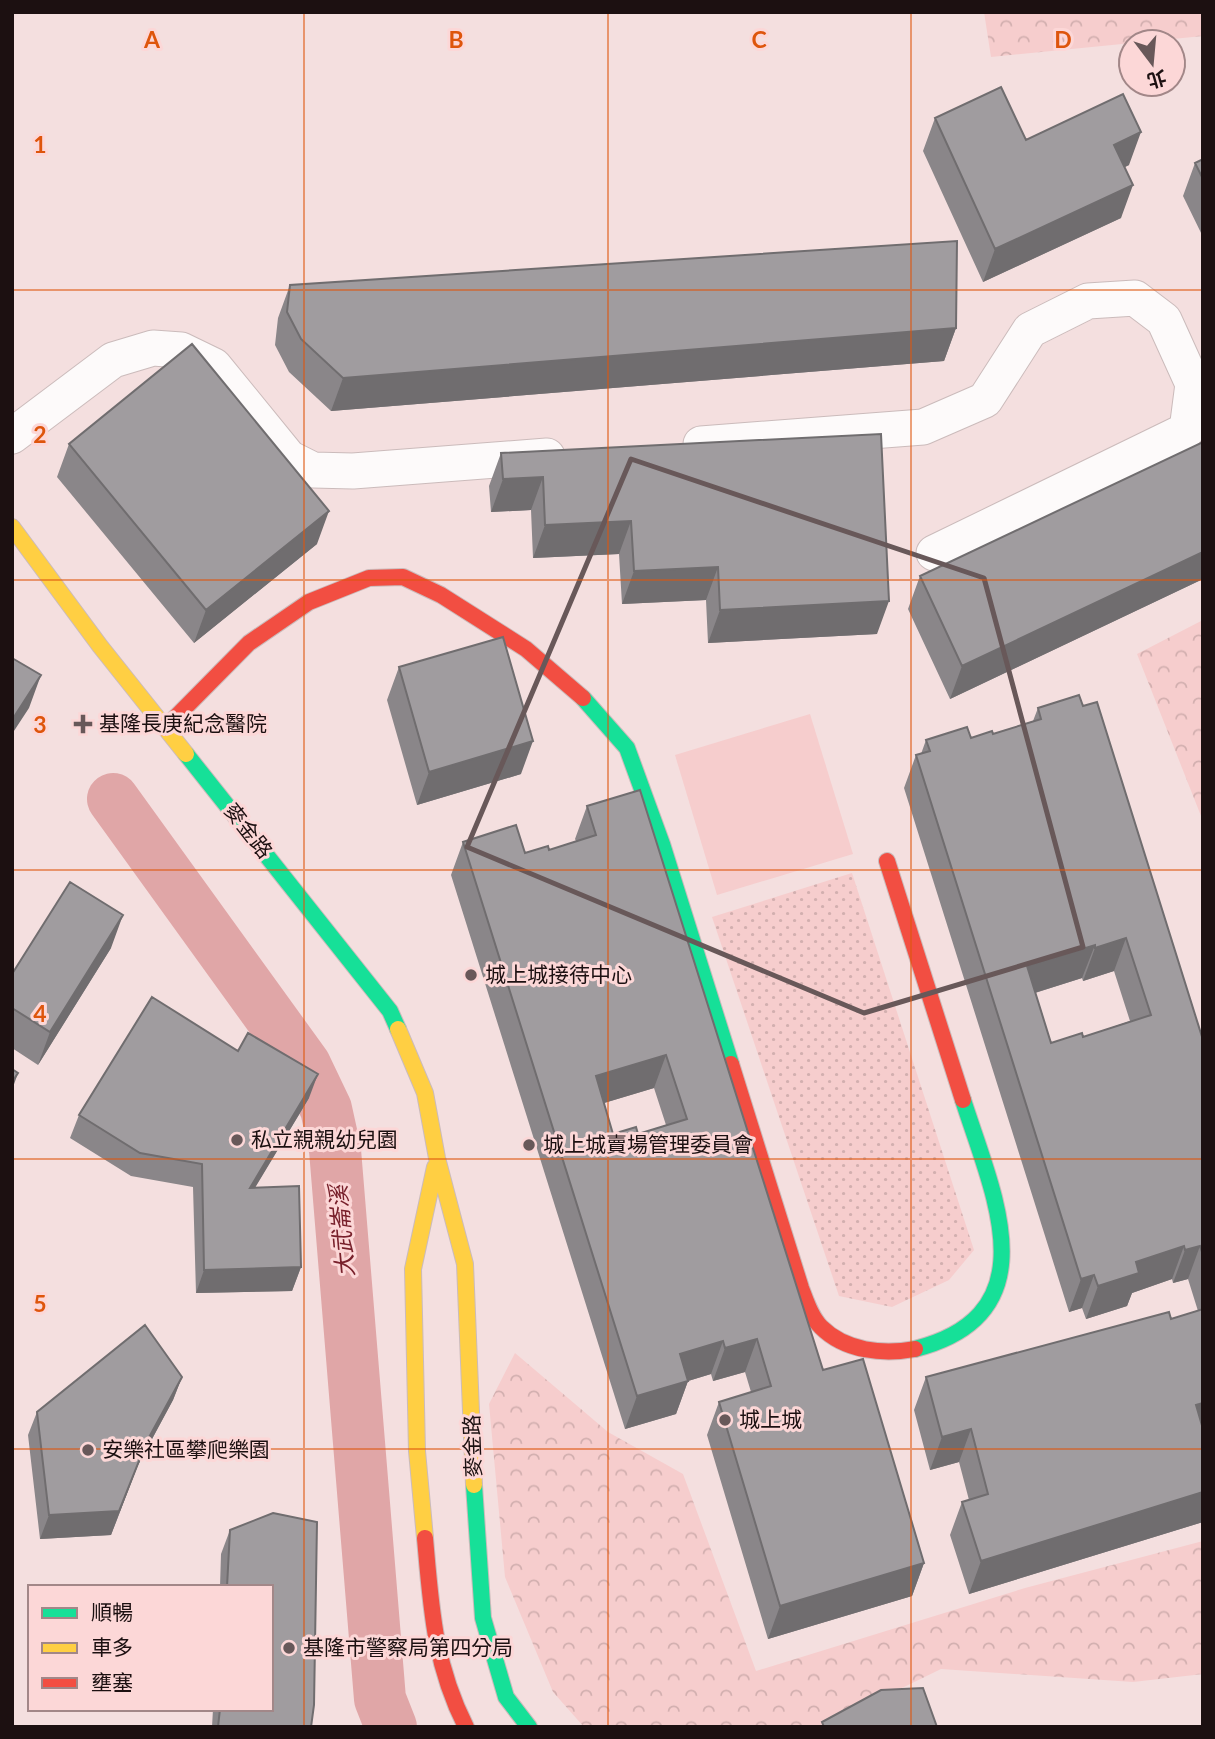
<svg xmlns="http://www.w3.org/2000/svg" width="1215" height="1739" viewBox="0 0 1215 1739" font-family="Lato,'Noto Sans TC',sans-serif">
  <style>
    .grass { fill: url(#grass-dots) }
    .forest { fill: url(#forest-crowns) }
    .pitch { fill: #f6cdcd }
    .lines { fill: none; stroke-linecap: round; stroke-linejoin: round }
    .river { stroke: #e0a6a7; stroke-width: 52 }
    .street-casing { stroke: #cbbbbb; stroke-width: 37 }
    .fast-casing { stroke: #cbbbbb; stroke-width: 18 }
    .slow-casing { stroke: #cbbbbb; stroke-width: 18 }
    .jam-casing { stroke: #cbbbbb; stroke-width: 18 }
    .street { stroke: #fdfafa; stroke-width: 35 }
    .fast { stroke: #16e098; stroke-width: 16 }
    .slow { stroke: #ffcf43; stroke-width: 16 }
    .jam { stroke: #f24e42; stroke-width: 16 }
    .wall { fill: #8a8689; fill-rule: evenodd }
    .shaded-wall { fill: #706d6f }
    .building { fill: #a09c9f; stroke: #706d6f; stroke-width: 2; fill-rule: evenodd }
    .marked { fill: none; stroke: #685859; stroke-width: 5; stroke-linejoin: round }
    .grid { fill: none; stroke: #de550c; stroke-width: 2; stroke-opacity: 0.55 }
    .poi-dot { fill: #685859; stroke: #fcd7d7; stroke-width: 2.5 }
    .labels { text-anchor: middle; stroke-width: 6; stroke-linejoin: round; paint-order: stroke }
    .poi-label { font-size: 21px; fill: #1c1011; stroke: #fcd7d7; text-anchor: start }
    .street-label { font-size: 21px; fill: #1c1011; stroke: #fcd7d7 }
    .water-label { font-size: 23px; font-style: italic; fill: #78202b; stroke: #fcd7d7 }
    .grid-label { font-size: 23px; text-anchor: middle; font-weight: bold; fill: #de550c; stroke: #fcd7d7; stroke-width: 6; stroke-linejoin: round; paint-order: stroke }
  </style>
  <defs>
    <pattern id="grass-dots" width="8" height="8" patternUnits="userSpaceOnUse" patternTransform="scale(1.75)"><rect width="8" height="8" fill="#f6cdcd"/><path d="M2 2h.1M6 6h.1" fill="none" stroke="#d2afaf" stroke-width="1.8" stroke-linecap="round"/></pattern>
    <pattern id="forest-crowns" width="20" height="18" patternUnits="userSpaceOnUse" patternTransform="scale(1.75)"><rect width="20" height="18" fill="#f6cdcd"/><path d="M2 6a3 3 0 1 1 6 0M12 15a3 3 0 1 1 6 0" fill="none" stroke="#d2afaf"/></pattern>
  </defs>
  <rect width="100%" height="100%" fill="#f4dfdf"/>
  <!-- grass -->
  <path class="grass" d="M852 873 974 1250 949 1280 892 1307 839 1296 712 917Z"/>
  <!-- forest -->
  <path class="forest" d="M984 12H1203V36L991 57Z
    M1203 620V821L1137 654Z
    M515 1353 608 1432 683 1474 756 1671 1025 1588 1203 1541V1674L1133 1682 941 1669 822 1727H584L553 1692 505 1577 489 1404Z"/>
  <!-- pitch -->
  <path class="pitch" d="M810 714 853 854 717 895 675 755Z"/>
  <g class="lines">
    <!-- river -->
    <path class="river" d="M113 799 305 1065 326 1109 335 1150 380 1699 391 1727"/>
    <!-- street casing -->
    <g class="street-casing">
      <path id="street" d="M12 436 113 360 153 348 181 350 214 366 289 458 313 470 353 471 547 456
        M701 444 923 427 985 400 1030 330 1088 301 1135 298 1164 320 1193 384 1187 430 934 553"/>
    </g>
    <!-- fast casing -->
    <g class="fast-casing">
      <path id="fast" d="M583 698 627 748 662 844 731 1064
        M186 754 390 1011 398 1029
        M915 1349C1052 1314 993 1194 963 1100
        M474 1485 483 1618 506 1697 529 1727"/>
    </g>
    <!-- slow casing -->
    <g class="slow-casing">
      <path id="slow" d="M12 527 100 646 186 754
        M398 1029 425 1093 437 1158 465 1264 474 1485
        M425 1538 417 1451 413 1269 435 1167"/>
    </g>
    <!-- jam casing -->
    <g class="jam-casing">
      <path id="jam" d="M165 728 249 643 309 602 369 578 403 577 441 595 526 649 583 698
        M887 861 963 1100
        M731 1064 801 1288C806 1301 811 1317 821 1327 845 1351 883 1355 915 1349
        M425 1538C431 1607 434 1664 466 1727"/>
    </g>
    <!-- street -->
    <use href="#street" class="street"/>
    <!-- fast -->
    <use href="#fast" class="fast"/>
    <!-- slow -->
    <use href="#slow" class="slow"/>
    <!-- jam -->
    <use href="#jam" class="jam"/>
  </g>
  <!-- wall -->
  <path class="wall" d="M935 118 1129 165 1125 167 1121 218 983 282 923 151Z
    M1203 159V237L1183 196 1195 163Z
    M290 285 956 328 944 361 331 411 289 372 275 345 278 318Z
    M1203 442V579L950 699 908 609 920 576Z
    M69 444 317 544 194 643 57 477Z
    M501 453 877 634 708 643 706 600 622 604 619 554 533 558 531 510 491 512 489 486Z
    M399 667 521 774 417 805 387 700Z
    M1038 708 1203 1040V1522L969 1594 950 1535 962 1502 969 1500 959 1462 930 1470 914 1410 926 1377 1171 1319 1198 1311 1188 1279 1173 1283 1172 1279 1132 1293 1127 1306 1086 1319 1082 1308 1069 1312 904 788 916 755 921 754 926 740 971 738 993 734 1033 721ZM1114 971 1130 1021 1083 1037 1051 1043 1035 993 1082 978 1083 981Z
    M587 806 823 1370 924 1563 912 1596 768 1639 707 1435 719 1402 751 1392 745 1372 713 1381 711 1374 688 1381 676 1414 625 1429 451 875 463 842 525 853 549 850 576 841 575 839ZM654 1088 666 1125 638 1134H613L604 1103Z
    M111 948 38 1065 12 1048V974Z
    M309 1098 255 1187 301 1267 292 1291 196 1293 193 1187 131 1176 70 1138 79 1115Z
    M182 1377 173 1400 138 1465 111 1535 40 1539 28 1435 37 1412Z
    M273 1513 317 1522 314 1705 311 1727H212L213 1709H271V1587H220L221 1554 230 1530Z"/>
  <!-- shaded-wall -->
  <path class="shaded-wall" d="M1141 132 1129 165 1102 178 1114 145Z
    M1133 185 1121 218 983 282 995 249Z
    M956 328 944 361 331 411 343 378Z
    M543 477 531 510 491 512 503 479Z
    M329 511 317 544 194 643 206 610Z
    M631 521 619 554 533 558 545 525Z
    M1203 552V579L950 699 962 666Z
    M718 567 706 600 622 604 634 571Z
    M889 601 877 634 708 643 720 610Z
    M41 675 29 708 12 734V720Z
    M533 741 521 774 417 805 429 772Z
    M123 915 111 948 38 1065 50 1032Z
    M1126 938 1114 971 1083 981 1095 948Z
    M1095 945 1082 978 1015 999 1027 966Z
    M666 1055 654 1088 584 1109 596 1076Z
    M18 1073 12 1090V1082Z
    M318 1074 309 1098 241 1211 250 1188Z
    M1184 1246 1172 1279 1132 1293 1127 1306 1086 1319 1098 1286 1136 1262Z
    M1200 1246 1188 1279 1173 1283 1185 1250Z
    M301 1267 292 1291 196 1293 204 1270Z
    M1094 1275 1082 1308 1069 1312 1081 1279Z
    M757 1339 745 1372 713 1381 725 1348Z
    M723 1341 711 1374 688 1381 676 1414 625 1429 637 1396 680 1354Z
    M182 1377 173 1400 138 1465 111 1535 40 1539 49 1515 147 1441Z
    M1203 1403V1432L1196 1405Z
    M971 1429 959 1462 930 1470 942 1437Z
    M1203 1492V1522L969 1594 981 1561Z
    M924 1563 912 1596 768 1639 780 1606Z"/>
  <!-- building -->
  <path class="building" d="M1001 87 1026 140 1123 94 1141 132 1114 145 1133 185 995 249 935 118Z
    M1203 159V179L1195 163Z
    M957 241 956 328 343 378 301 339 287 312 290 285Z
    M192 344 329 511 206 610 69 444Z
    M881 434 889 601 720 610 718 567 634 571 631 521 545 525 543 477 503 479 501 453Z
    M1203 442V552L962 666 920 576Z
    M503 637 533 741 429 772 399 667Z
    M12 658 41 675 12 720Z
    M1079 695 1083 706 1097 702 1203 1040V1255L1200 1246 1185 1250 1184 1246 1136 1262 1139 1273 1098 1286 1094 1275 1081 1279 916 755 930 751 926 740 967 727 971 738 992 731 993 734 1041 719 1038 708ZM1126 938 1151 1015 1083 1037 1082 1033 1051 1043 1027 966 1095 945V948Z
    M640 790 823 1370 863 1359 924 1563 780 1606 719 1402 771 1386 757 1339 725 1348 723 1341 680 1354 688 1381 637 1396 463 842 516 825 525 853 548 846 549 850 596 835 587 806ZM666 1055 687 1119 638 1134 636 1127 613 1134 596 1076Z
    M70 882 123 915 50 1032 12 1008V974Z
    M152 997 238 1051 248 1033 318 1074 250 1188 299 1186 301 1267 204 1270 202 1164 140 1153 79 1115Z
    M12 1069 18 1073 12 1082Z
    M1203 1309V1403L1196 1405 1203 1429V1492L981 1561 962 1502 988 1494 971 1429 942 1437 926 1377 1169 1312 1171 1319Z
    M145 1325 182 1377 147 1441 119 1511 49 1515 37 1412Z
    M273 1513 317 1522 314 1705 311 1727H218L220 1709H271V1587H227L230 1530Z
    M923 1688 937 1727H824L822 1722 881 1690Z"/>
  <!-- marked area -->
  <path class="marked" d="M631 459 984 578 1083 947 864 1013 467 847Z"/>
  <!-- grid -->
  <path class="grid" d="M304 12V1727M608 12V1727M911 12V1727M12 290H1203M12 580H1203M12 870H1203M12 1159H1203M12 1449H1203"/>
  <!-- markers -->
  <g class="poi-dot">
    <path d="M79.5 713.5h7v7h7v7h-7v7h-7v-7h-7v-7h7z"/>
    <circle cx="471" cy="975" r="7"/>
    <circle cx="237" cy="1140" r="7"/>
    <circle cx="529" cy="1145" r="7"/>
    <circle cx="725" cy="1420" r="7"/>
    <circle cx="88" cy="1450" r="7"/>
    <circle cx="289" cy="1648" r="7"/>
  </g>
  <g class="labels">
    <!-- poi labels -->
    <g class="poi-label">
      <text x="99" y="731">基隆長庚紀念醫院</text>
      <text x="485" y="982">城上城接待中心</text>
      <text x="251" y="1147">私立親親幼兒園</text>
      <text x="543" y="1152">城上城賣場管理委員會</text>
      <text x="739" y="1427">城上城</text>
      <text x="102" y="1457">安樂社區攀爬樂園</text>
      <text x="303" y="1655">基隆市警察局第四分局</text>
    </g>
    <!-- street labels -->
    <g class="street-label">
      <text transform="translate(248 831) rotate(52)" y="7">麥金路</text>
      <text transform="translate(473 1446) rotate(-92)" y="7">麥金路</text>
    </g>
    <!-- water labels -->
    <g class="water-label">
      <text transform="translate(342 1231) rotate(-95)" y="8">大武崙溪</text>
    </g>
  </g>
  <g class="grid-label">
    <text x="152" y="48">A</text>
    <text x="456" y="48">B</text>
    <text x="759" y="48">C</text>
    <text x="1063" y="48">D</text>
    <text x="40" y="153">1</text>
    <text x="40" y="443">2</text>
    <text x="40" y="733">3</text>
    <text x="40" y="1022">4</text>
    <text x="40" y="1312">5</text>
  </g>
  <!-- border -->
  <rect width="1215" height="1739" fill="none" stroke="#1c1011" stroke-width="28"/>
  <!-- legend -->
  <rect x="28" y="1585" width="245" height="126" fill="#fcd7d7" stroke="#a28788" stroke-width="2"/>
  <rect x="42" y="1608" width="35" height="10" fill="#16e098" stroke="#a28788" stroke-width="2"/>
  <text x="91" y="1620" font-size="21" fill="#1c1011">順暢</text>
  <rect x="42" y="1643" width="35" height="10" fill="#ffcf43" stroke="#a28788" stroke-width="2"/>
  <text x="91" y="1655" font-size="21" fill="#1c1011">車多</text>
  <rect x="42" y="1678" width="35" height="10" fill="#f24e42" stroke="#a28788" stroke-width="2"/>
  <text x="91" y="1690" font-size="21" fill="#1c1011">壅塞</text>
  <!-- north arrow -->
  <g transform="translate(1152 63) rotate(164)"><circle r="33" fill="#fcd7d7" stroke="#a28788" stroke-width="2"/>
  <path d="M0-5L12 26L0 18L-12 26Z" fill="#685859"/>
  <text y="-10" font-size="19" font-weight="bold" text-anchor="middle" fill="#1c1011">北</text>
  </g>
</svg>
